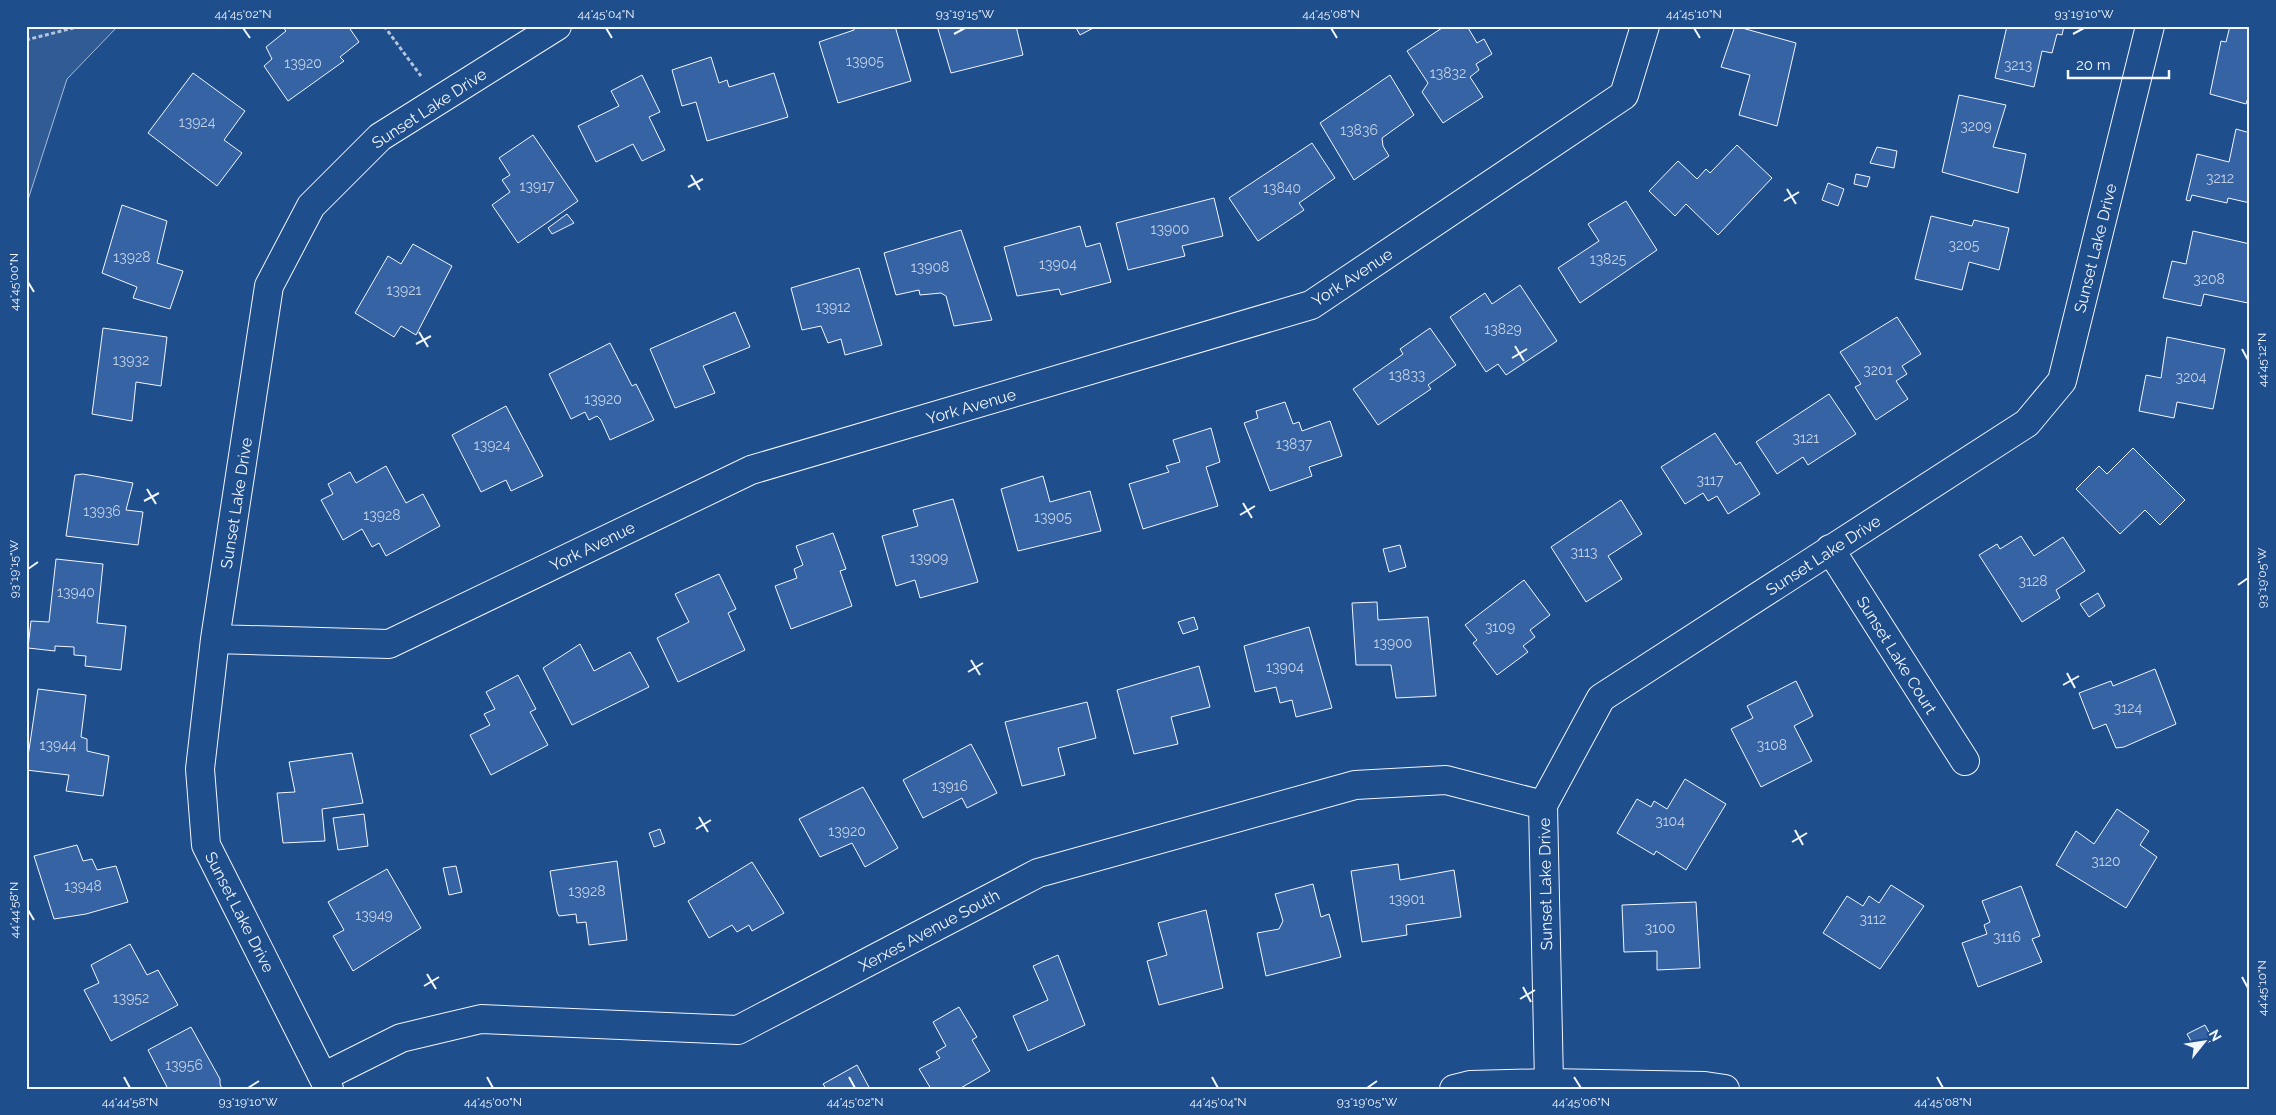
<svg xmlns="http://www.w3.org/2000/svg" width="2276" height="1115" viewBox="0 0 2276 1115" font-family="Raleway,sans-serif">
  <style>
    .built { fill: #305b95; stroke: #a8bbd7 }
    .building { fill: #3563a3; stroke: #f2f6ff }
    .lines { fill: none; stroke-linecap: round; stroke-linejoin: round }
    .minor-casing { stroke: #f2f6ff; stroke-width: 30 }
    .tertiary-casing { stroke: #f2f6ff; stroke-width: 30 }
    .path { stroke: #b3c4dc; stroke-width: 3; stroke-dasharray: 4 2.5; stroke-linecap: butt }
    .minor { stroke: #1f4e8c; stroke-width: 28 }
    .tertiary { stroke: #1f4e8c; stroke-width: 28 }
    .ticks { fill: none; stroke: #f2f6ff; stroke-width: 2 }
    .labels { text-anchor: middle; stroke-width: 4; stroke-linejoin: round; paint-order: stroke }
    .number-label { font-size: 14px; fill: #c3d1e8 }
    .street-label { font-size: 16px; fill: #f2f6ff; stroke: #1f4e8c }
    .neatline { fill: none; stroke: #f2f6ff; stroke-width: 2 }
    .ticks-label { font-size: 12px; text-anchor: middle; fill: #f2f6ff }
  </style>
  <rect width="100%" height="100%" fill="#1f4e8c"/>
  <!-- built -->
  <path class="built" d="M26 26H118L67 79 26 206Z"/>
  <!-- building -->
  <path class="building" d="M282 26H348L359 42 340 57 344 61 288 101 264 66 272 59 266 47 286 31Z
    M854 26H895L911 81 838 103 819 42 854 30Z
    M937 26H1016L1023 55 951 73Z
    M1075 26H1097L1080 35Z
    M1445 26H1467L1477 43 1484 39 1492 54 1476 64 1479 70 1470 77 1483 97 1443 123 1422 92 1428 83 1407 51Z
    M1735 26 1796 43 1777 126 1739 115 1750 75 1721 67Z
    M2007 26H2064L2062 35 2057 34 2052 53 2042 51 2034 87 1995 78Z
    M2230 26H2250V91L2246 104 2210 94 2221 41 2226 42Z
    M711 57 719 83 727 80 729 87 774 73 788 117 707 141 696 102 682 106 672 70Z
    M193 73 245 111 224 140 242 153 217 186 148 133Z
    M642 75 660 112 649 117 665 150 642 161 633 144 596 162 578 126 619 106 611 91Z
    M1390 75 1414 115 1382 138 1383 146 1389 156 1354 180 1320 123Z
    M1959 95 2006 105 1993 147 2026 154 2018 193 1942 172Z
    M2236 129 2250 133V203L2228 198 2227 203 2192 195 2190 201 2186 200 2197 154 2229 162Z
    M533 135 578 201 518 243 492 205 510 192 502 180 510 175 499 158Z
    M1312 143 1335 178 1299 203 1304 210 1258 241 1229 198Z
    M1737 145 1772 178 1718 235 1686 204 1675 216 1649 191 1678 161 1697 179 1706 169 1710 173Z
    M1877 147 1897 151 1894 168 1870 163Z
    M1856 174 1870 177 1867 187 1854 184Z
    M1828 183 1844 189 1838 206 1822 200Z
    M1214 198 1223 236 1182 246 1185 256 1128 270 1116 223Z
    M1626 201 1657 250 1580 303 1558 268 1599 241 1588 224Z
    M122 205 167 221 157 263 183 271 170 309 133 298 137 287 102 273Z
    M567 214 574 223 552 234 548 228Z
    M1931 216 1972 226 1974 220 2009 228 1999 270 1969 262 1962 290 1915 279Z
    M1080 226 1086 247 1100 243 1111 282 1061 295 1059 289 1017 296 1004 247Z
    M961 230 992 320 954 326 946 296 941 293 920 295 919 290 896 295 884 253Z
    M2193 231 2250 244V293L2248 303 2204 294 2201 306 2163 298 2172 261 2186 264Z
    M413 244 452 266 416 335 401 326 394 337 355 313 388 256 401 264Z
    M859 268 882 345 845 355 841 339 828 343 821 326 802 330 791 288Z
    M1520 285 1557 341 1506 375 1498 364 1486 372 1450 317 1485 293 1492 304Z
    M735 312 750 347 703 366 715 393 675 408 650 349Z
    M1897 317 1921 354 1902 366 1907 374 1896 381 1908 399 1876 420 1855 387 1861 384 1840 352Z
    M103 328 167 337 161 386 136 382 132 421 92 414Z
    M1430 328 1456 365 1428 385 1431 389 1378 425 1353 389 1403 354 1400 349Z
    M2167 337 2225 349 2213 409 2177 402 2174 418 2139 411 2146 375 2161 378Z
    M610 343 632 386 636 384 654 420 610 440 601 420 597 416 589 420 585 412 571 419 549 374Z
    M1829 394 1856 434 1808 465 1803 457 1777 474 1756 442Z
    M1285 402 1293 424 1299 422 1302 431 1330 421 1342 456 1309 467 1312 476 1270 491 1244 423 1258 418 1256 411Z
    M506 406 543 476 511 491 506 480 481 492 452 435Z
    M1211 428 1220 462 1206 467 1218 506 1143 529 1129 484 1169 472 1166 466 1180 462 1173 440Z
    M1715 433 1736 465 1740 462 1760 494 1728 514 1717 496 1708 501 1703 493 1685 504 1661 467Z
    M2133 448 2185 500 2160 525 2145 510 2120 534 2076 489 2099 466 2107 474Z
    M386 466 406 503 423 494 440 526 386 556 379 543 372 547 362 529 343 540 321 500 333 494 328 484 350 472 356 483Z
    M83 474 133 483 126 510 143 512 138 545 66 536 75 475Z
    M1043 476 1050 502 1090 491 1101 531 1018 551 1001 489Z
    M953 499 978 582 920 598 915 580 896 586 882 536 918 526 913 510Z
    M1621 500 1642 534 1608 556 1622 579 1586 602 1551 547Z
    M833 533 846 569 840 571 852 606 791 629 775 586 797 578 794 569 803 565 796 546Z
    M2021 536 2034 556 2063 537 2085 571 2056 590 2060 598 2022 622 1979 555 1997 544 2000 549Z
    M1400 545 1406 567 1389 572 1383 549Z
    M56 559 103 564 97 623 126 626 121 670 85 666 86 656 74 655V647L55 646V651L28 648 31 621 49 622Z
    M719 574 736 609 728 613 745 650 678 682 657 638 689 622 675 594Z
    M1524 580 1550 615 1530 630 1535 637 1523 646 1528 652 1497 675 1473 643 1477 640 1465 625Z
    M2098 593 2105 606 2089 617 2080 604Z
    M1377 602 1378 620 1428 617 1436 696 1396 698 1391 665H1356L1352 603Z
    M1194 617 1198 629 1183 634 1178 622Z
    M1309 627 1332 708 1296 717 1292 700 1280 703 1276 687 1255 692 1244 646Z
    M580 644 594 671 630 652 649 687 572 725 543 668Z
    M1199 666 1210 707 1171 717 1178 744 1134 754 1117 690Z
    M2155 669 2176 724 2124 747 2116 748 2106 724 2093 729 2079 693 2111 681 2113 686Z
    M518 675 536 709 530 712 548 745 491 775 470 735 490 725 484 714 495 709 486 692Z
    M1796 681 1813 716 1794 726 1812 761 1761 787 1731 729 1753 718 1747 706Z
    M38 689 86 695 81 737 87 739V751L109 756 103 796 66 791 69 775 26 770Z
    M1087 702 1096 738 1058 748 1065 775 1022 786 1005 722Z
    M971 744 997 793 967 808 962 798 923 818 903 780Z
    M352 753 363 803 322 809 325 841 283 843 277 793 295 792 289 762Z
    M1685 779 1726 804 1686 870 1656 851 1654 855 1617 833 1637 799 1651 807 1654 801 1667 809Z
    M863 787 898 848 865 867 852 843 820 857 799 819Z
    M2117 809 2149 831 2140 845 2157 857 2126 908 2056 865 2076 831 2094 844Z
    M364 814 368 846 338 850 333 818Z
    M660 829 665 843 654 847 649 833Z
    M77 845 83 861 92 859 97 870 116 866 128 902 86 914 54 919 34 856Z
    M617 861 627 940 589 945 586 922 577 923 576 914 559 916 557 912 550 871Z
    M752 862 784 913 752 931 749 925 737 932 732 925 709 938 688 901Z
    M1398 864 1400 880 1454 870 1461 917 1406 925 1407 935 1362 942 1351 871Z
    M456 866 462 892 449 895 443 868Z
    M387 869 421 928 353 971 333 936 344 930 328 902Z
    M1313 884 1321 917 1329 914 1341 957 1266 976 1257 933 1279 929 1283 921 1275 894Z
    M1891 885 1924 906 1880 969 1823 933 1847 896 1863 906 1869 896 1879 903Z
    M2021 886 2040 936 2032 939 2042 962 1978 987 1962 943 1987 934 1984 925 1990 922 1982 901Z
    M1696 902 1700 968 1657 970V951L1624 952 1622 905Z
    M1206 910 1223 988 1159 1005 1147 961 1167 955 1158 923Z
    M130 944 147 975 158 970 178 1005 111 1041 84 990 99 983 91 965Z
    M1058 955 1085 1025 1028 1051 1013 1016 1048 1000 1033 966Z
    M959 1007 977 1037 972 1040 990 1071 959 1089H931L919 1069 940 1058 936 1052 946 1046 933 1022Z
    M2205 1025 2213 1040 2195 1048 2187 1034Z
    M191 1027 220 1079V1084L222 1089H168L148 1050Z
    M857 1065 870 1089H826L823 1084Z"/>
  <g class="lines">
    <!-- minor casing -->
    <g class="minor-casing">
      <path id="minor" d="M1830 549 1965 761
        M215 639 389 644 751 470 1311 305 1624 95 1645 26
        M323 1077 401 1038 481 1019 738 1030 1038 873 1355 785 1446 780 1543 805
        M1549 1083 1543 805 1601 698 2027 423 2062 381 2150 26
        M329 1089 206 845 200 769 215 639 269 286 311 206 380 137 557 26"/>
    </g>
    <!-- tertiary casing -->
    <g class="tertiary-casing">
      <path id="tertiary" d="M1454 1089 1470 1085 1549 1083 1705 1086 1725 1089"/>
    </g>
    <!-- path -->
    <path class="path" d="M384 26 421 76
      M26 40 81 26"/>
    <!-- minor -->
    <use href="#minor" class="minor"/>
    <!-- tertiary -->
    <use href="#tertiary" class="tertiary"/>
  </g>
  <!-- ticks -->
  <path class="ticks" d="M243 28 250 38M606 28 612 38M1331 28 1337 38M1694 28 1700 38M954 34 965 28M2073 34 2084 28M691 175 700 190M688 187 703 179M1787 189 1796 204M1784 201 1799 192M28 282 34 292M419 332 428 347M416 344 431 336M1515 346 1524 361M2242 349 2248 360M1512 358 1527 349M147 489 156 504M144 501 159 493M1243 503 1252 518M1240 515 1255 506M28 569 38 562M2238 585 2248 578M971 660 980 675M968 672 983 663M2067 673 2075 688M2063 685 2079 676M699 817 708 832M696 829 711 820M1795 830 1803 845M1792 842 1807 833M28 910 34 920M427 974 436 989M2242 977 2248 988M424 986 439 977M1523 987 1531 1002M1520 999 1535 990M124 1077 130 1088M487 1077 493 1088M849 1077 855 1088M1212 1077 1218 1088M1574 1077 1581 1088M1937 1077 1943 1088M248 1088 259 1081M1367 1088 1377 1081"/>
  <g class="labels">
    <!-- number labels -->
    <g class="number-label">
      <text x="865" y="66">13905</text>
      <text x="303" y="68">13920</text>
      <text x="2018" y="70">3213</text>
      <text x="1448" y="78">13832</text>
      <text x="197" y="127">13924</text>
      <text x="1976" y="131">3209</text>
      <text x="1359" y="135">13836</text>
      <text x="2220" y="183">3212</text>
      <text x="537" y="191">13917</text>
      <text x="1282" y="193">13840</text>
      <text x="1170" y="234">13900</text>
      <text x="1964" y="250">3205</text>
      <text x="132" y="262">13928</text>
      <text x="1608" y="264">13825</text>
      <text x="1058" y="269">13904</text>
      <text x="930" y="272">13908</text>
      <text x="2209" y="284">3208</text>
      <text x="404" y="295">13921</text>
      <text x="833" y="312">13912</text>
      <text x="1503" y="334">13829</text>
      <text x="131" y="365">13932</text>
      <text x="1878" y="375">3201</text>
      <text x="1407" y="380">13833</text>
      <text x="2191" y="382">3204</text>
      <text x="603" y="404">13920</text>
      <text x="1806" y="443">3121</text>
      <text x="1294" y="449">13837</text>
      <text x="492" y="450">13924</text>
      <text x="1710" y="485">3117</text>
      <text x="102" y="516">13936</text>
      <text x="382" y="520">13928</text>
      <text x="1053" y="522">13905</text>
      <text x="1584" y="557">3113</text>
      <text x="929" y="563">13909</text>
      <text x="2033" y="586">3128</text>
      <text x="76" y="597">13940</text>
      <text x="1500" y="632">3109</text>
      <text x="1393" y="648">13900</text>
      <text x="1285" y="672">13904</text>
      <text x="2128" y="713">3124</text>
      <text x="58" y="750">13944</text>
      <text x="1772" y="750">3108</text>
      <text x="950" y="791">13916</text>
      <text x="1670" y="826">3104</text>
      <text x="847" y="836">13920</text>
      <text x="2106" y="866">3120</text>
      <text x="83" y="891">13948</text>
      <text x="587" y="896">13928</text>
      <text x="1407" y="904">13901</text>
      <text x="374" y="920">13949</text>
      <text x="1873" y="924">3112</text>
      <text x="1660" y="933">3100</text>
      <text x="2007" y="942">3116</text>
      <text x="131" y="1003">13952</text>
      <text x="184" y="1070">13956</text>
    </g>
    <!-- street labels -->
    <g class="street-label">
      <text transform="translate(429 108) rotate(-33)" y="6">Sunset Lake Drive</text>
      <text transform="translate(2095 248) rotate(-76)" y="6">Sunset Lake Drive</text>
      <text transform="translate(1352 277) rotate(-33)" y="6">York Avenue</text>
      <text transform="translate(971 406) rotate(-16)" y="6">York Avenue</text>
      <text transform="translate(236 503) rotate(-81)" y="6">Sunset Lake Drive</text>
      <text transform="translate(592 546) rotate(-26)" y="6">York Avenue</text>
      <text transform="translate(1823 555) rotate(-33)" y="6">Sunset Lake Drive</text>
      <text transform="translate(1897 655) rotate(58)" y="6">Sunset Lake Court</text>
      <text transform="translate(1545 884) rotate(-91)" y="6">Sunset Lake Drive</text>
      <text transform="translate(240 912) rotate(63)" y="6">Sunset Lake Drive</text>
      <text transform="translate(929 930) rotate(-28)" y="6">Xerxes Avenue South</text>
    </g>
  </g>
  <!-- border -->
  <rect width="2276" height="1115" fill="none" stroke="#1f4e8c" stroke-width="55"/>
  <!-- north arrow -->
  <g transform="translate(2204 1042) rotate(60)" stroke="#1f4e8c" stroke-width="4" paint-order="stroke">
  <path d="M0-4L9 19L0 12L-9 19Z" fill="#f2f6ff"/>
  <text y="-8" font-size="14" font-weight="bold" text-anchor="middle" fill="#f2f6ff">N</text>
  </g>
  <!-- scale -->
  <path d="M2068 70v8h101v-8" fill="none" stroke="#f2f6ff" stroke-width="2.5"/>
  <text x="2076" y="70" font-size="15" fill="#f2f6ff" stroke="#1f4e8c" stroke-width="4" paint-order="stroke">20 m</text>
  <rect x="28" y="28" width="2220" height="1060" class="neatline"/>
  <g class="ticks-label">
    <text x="243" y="18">44°45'02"N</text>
    <text x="606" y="18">44°45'04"N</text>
    <text x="965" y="18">93°19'15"W</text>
    <text x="1331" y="18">44°45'08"N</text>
    <text x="1694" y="18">44°45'10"N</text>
    <text x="2084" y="18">93°19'10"W</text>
    <text transform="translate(14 282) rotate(-90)" y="4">44°45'00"N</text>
    <text transform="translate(2262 360) rotate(-90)" y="4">44°45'12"N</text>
    <text transform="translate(14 569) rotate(-90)" y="4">93°19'15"W</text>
    <text transform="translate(2262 578) rotate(-90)" y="4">93°19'05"W</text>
    <text transform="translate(14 910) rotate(-90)" y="4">44°44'58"N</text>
    <text transform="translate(2262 988) rotate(-90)" y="4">44°45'10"N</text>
    <text x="130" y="1106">44°44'58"N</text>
    <text x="248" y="1106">93°19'10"W</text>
    <text x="493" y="1106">44°45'00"N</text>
    <text x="855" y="1106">44°45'02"N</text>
    <text x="1218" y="1106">44°45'04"N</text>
    <text x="1367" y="1106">93°19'05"W</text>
    <text x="1581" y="1106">44°45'06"N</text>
    <text x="1943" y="1106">44°45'08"N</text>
  </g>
</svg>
